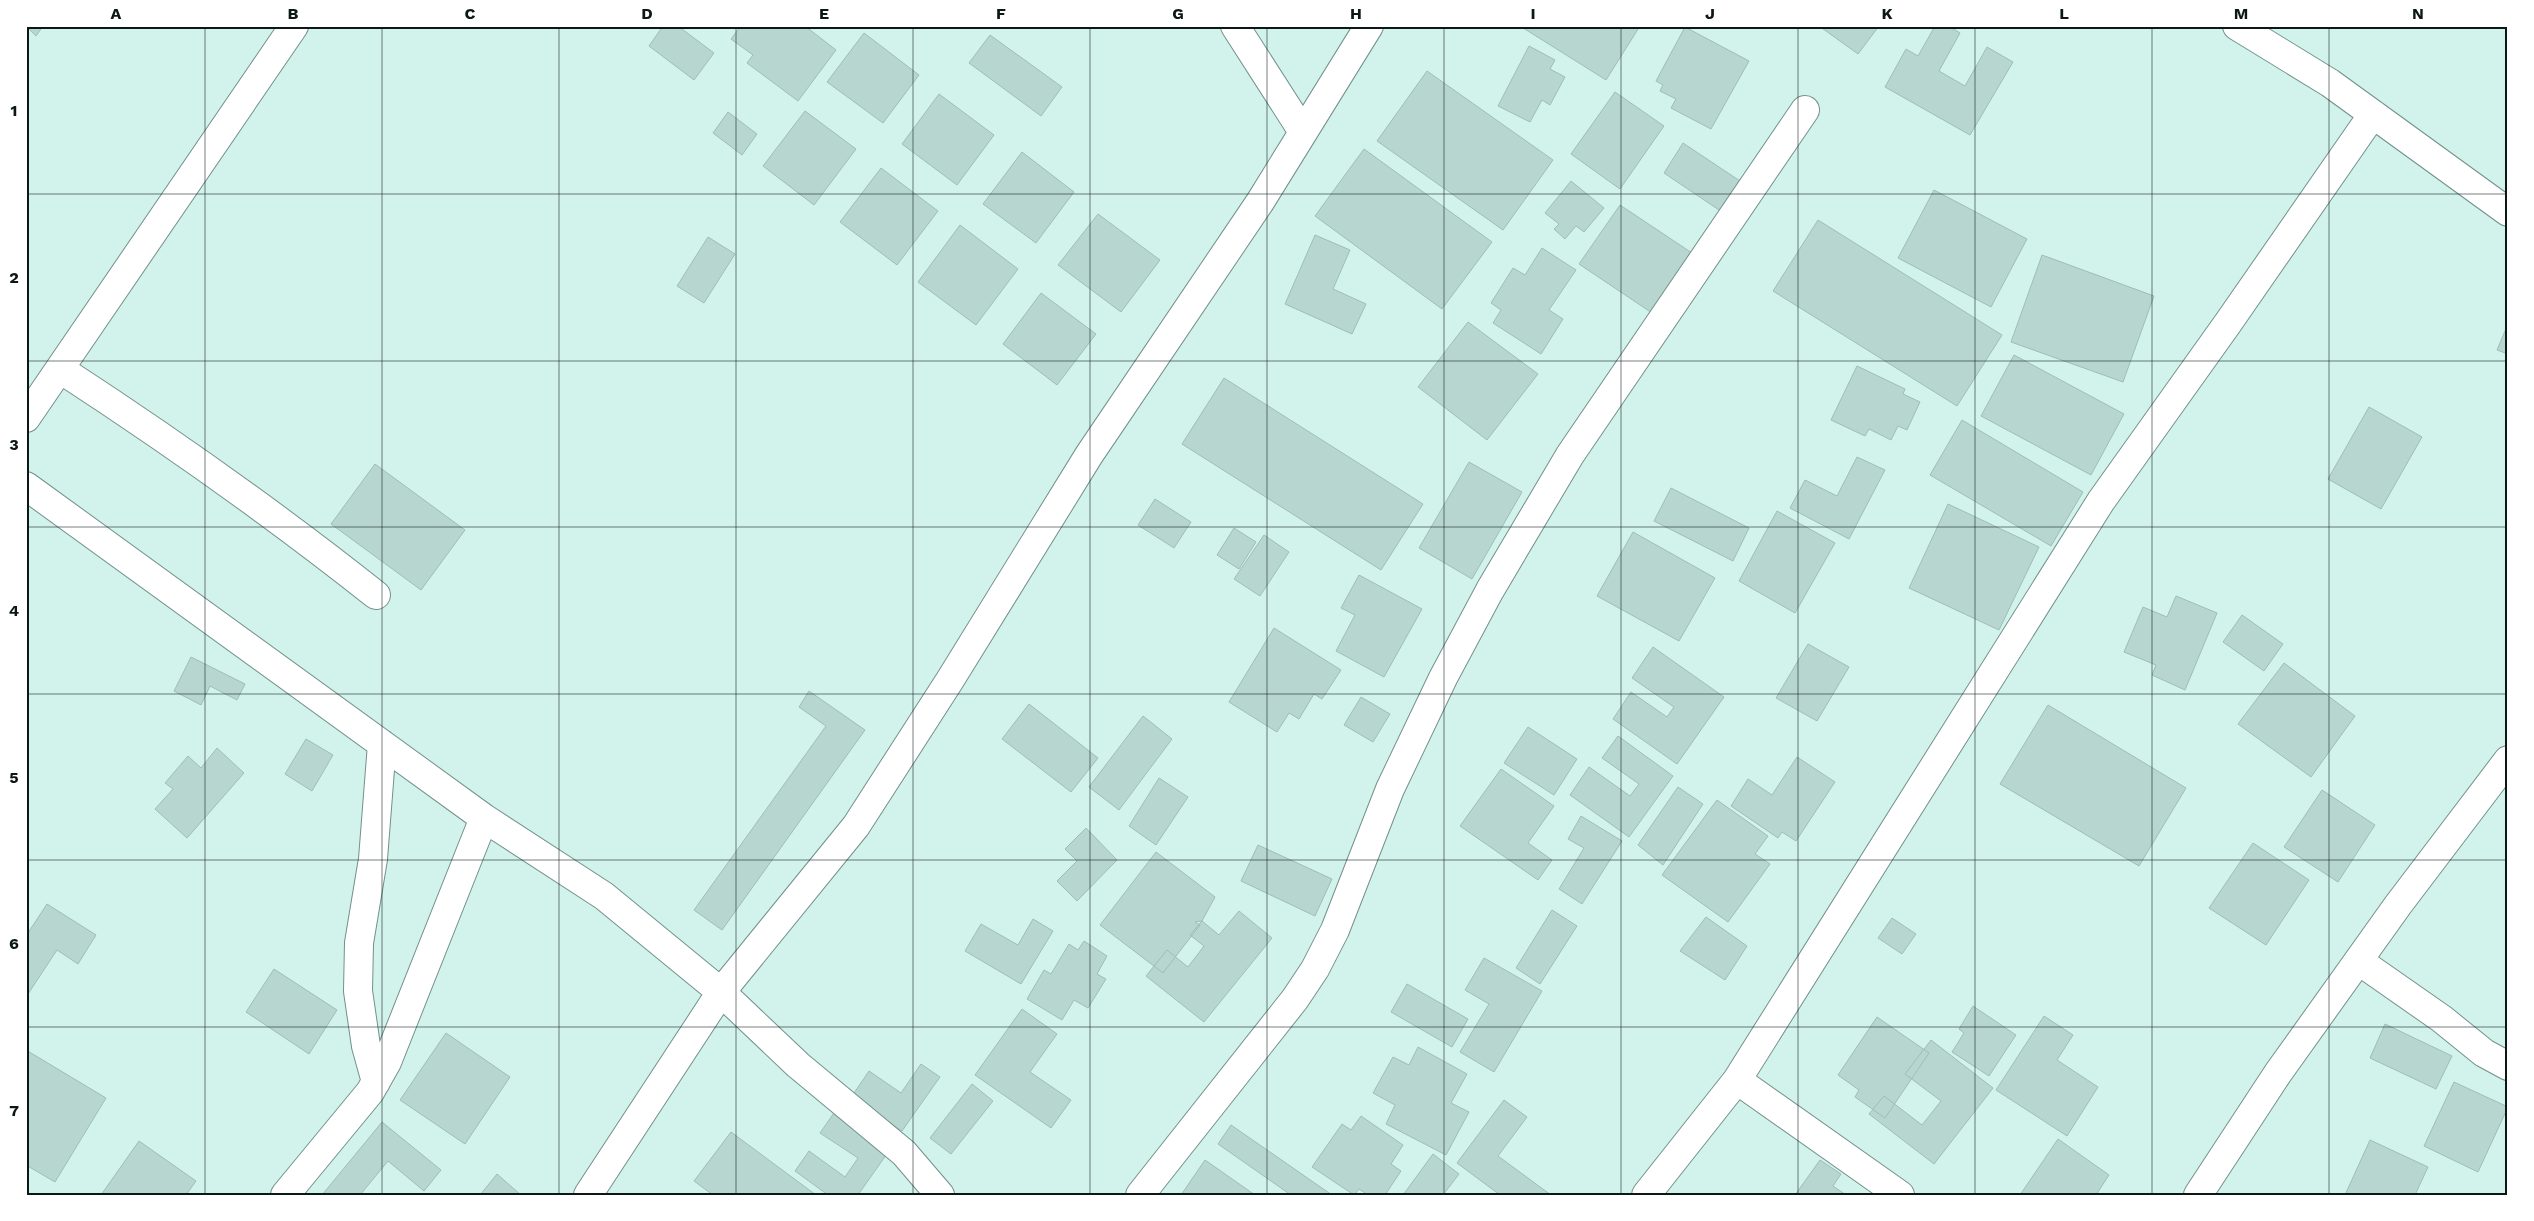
<svg xmlns="http://www.w3.org/2000/svg" width="2534" height="1221" viewBox="0 0 2534 1221" font-family="'Work Sans',sans-serif">
  <style>
    .building { fill: #b7d6d0; stroke: #9ebdb7 }
    .lines { fill: none; stroke-linecap: round; stroke-linejoin: round }
    .minor-casing { stroke: #73918b; stroke-width: 30 }
    .minor { stroke: #fff; stroke-width: 28 }
    .grid { fill: none; stroke: #0c1816; stroke-width: 1; stroke-opacity: 0.55 }
    .neatline { fill: none; stroke: #0c1816; stroke-width: 2 }
    .grid-label { font-size: 16px; text-anchor: middle; font-weight: bold; fill: #0c1816 }
  </style>
  <rect width="100%" height="100%" fill="#d2f2ec"/>
  <!-- building -->
  <path class="building" d="M26 26H43L36 36Z
    M663 26H678L714 53 694 80 649 46Z
    M741 26H805L836 50 798 101 747 63 753 55 731 39Z
    M1520 26H1640L1606 80Z
    M1819 26H1879L1858 54Z
    M1935 26H1949L1960 33 1939 71 1965 86 1987 47 2013 62 1970 135 1885 87 1906 49 1918 56Z
    M1685 27 1749 61 1711 129 1671 108 1676 99 1660 91 1663 85 1656 81Z
    M864 33 919 75 883 123 827 82Z
    M990 35 1062 87 1041 116 969 63Z
    M1529 46 1555 60 1550 69 1565 77 1550 105 1542 100 1530 122 1498 106Z
    M1427 71 1553 160 1503 230 1377 141Z
    M1615 92 1664 126 1620 189 1571 154Z
    M939 94 994 135 957 185 902 144Z
    M805 111 856 149 814 205 763 166Z
    M728 112 757 134 742 155 713 133Z
    M1683 143 1743 183 1722 212 1664 173Z
    M1364 149 1492 242 1442 309 1315 216Z
    M1022 152 1074 192 1036 243 983 204Z
    M881 168 938 211 897 265 840 222Z
    M1571 181 1604 208 1584 232 1576 226 1565 239 1554 229 1559 224 1545 213Z
    M1934 190 2027 239 1991 307 1898 258Z
    M1620 205 1692 253 1652 313 1579 264Z
    M1098 214 1160 260 1121 312 1058 265Z
    M1818 220 2002 335 1957 406 1773 291Z
    M960 225 1018 269 976 325 918 282Z
    M1315 235 1350 250 1333 289 1366 304 1352 334 1285 304Z
    M708 237 735 254 704 303 677 286Z
    M1542 248 1576 270 1549 310 1563 319 1541 354 1493 323 1501 310 1491 303 1513 268 1525 275Z
    M2042 255 2154 296 2123 382 2011 342Z
    M1041 293 1096 334 1057 385 1003 344Z
    M1468 322 1538 374 1487 440 1418 387Z
    M2508 324V354L2497 350Z
    M2014 355 2124 414 2091 475 1981 416Z
    M1857 366 1905 389 1903 394 1920 402 1907 430 1898 426 1891 440 1869 429 1865 436 1831 420Z
    M1224 378 1423 504 1381 570 1182 444Z
    M2369 407 2422 437 2381 509 2328 479Z
    M1962 420 2083 492 2051 546 1930 475Z
    M1857 457 1885 470 1849 539 1790 508 1805 480 1837 496Z
    M1469 462 1522 492 1472 579 1419 548Z
    M375 464 465 530 421 590 331 524Z
    M1671 488 1749 528 1733 561 1654 521Z
    M1155 499 1191 522 1174 548 1138 525Z
    M1948 504 2039 547 1999 630 1909 588Z
    M1777 511 1835 543 1795 613 1739 581Z
    M1234 528 1256 542 1239 569 1217 555Z
    M1633 532 1715 578 1679 641 1597 596Z
    M1264 535 1289 552 1260 596 1234 579Z
    M1359 575 1422 609 1384 677 1336 651 1355 615 1341 608Z
    M2176 596 2217 613 2185 690 2152 675 2156 665 2124 652 2143 607 2167 617Z
    M2242 615 2283 644 2264 671 2223 642Z
    M1274 628 1341 670 1322 699 1314 694 1299 719 1289 713 1277 732 1229 702Z
    M1808 644 1849 667 1817 721 1776 698Z
    M1653 647 1724 697 1677 764 1613 719 1631 692 1667 717 1674 707 1632 678Z
    M191 657 245 684 237 700 210 686 201 705 174 691Z
    M2284 663 2355 716 2311 777 2238 724Z
    M809 691 865 730 722 930 694 910 826 726 799 707Z
    M1361 697 1390 714 1373 742 1344 725Z
    M1029 704 1098 758 1071 792 1002 739Z
    M2048 705 2186 788 2139 866 2000 784Z
    M1143 716 1172 739 1119 810 1089 787Z
    M1528 727 1577 759 1554 795 1504 763Z
    M1618 736 1673 776 1629 837 1570 795 1589 767 1630 796 1639 784 1602 758Z
    M306 739 333 755 312 791 285 774Z
    M217 748 244 773 187 838 155 809 173 789 165 783 188 756 201 768Z
    M1797 757 1835 782 1796 841 1782 832 1778 838 1731 806 1748 779 1772 795Z
    M1501 769 1554 806 1528 843 1552 860 1538 880 1460 826Z
    M1159 778 1188 797 1156 845 1129 826Z
    M1678 787 1703 804 1663 865 1638 845Z
    M2322 790 2375 825 2338 882 2284 847Z
    M1717 800 1768 836 1755 854 1770 864 1728 922 1662 875Z
    M1581 816 1622 841 1582 904 1559 889 1584 848 1568 839Z
    M1086 828 1117 860 1077 901 1057 881 1077 861 1065 849Z
    M2253 843 2309 880 2266 945 2209 908Z
    M1258 845 1332 879 1315 916 1241 881Z
    M1156 852 1215 897 1202 921 1195 922 1200 925 1163 973 1100 925Z
    M47 904 96 935 78 964 57 950 26 997V936Z
    M1552 910 1577 926 1540 984 1516 968Z
    M1239 911 1272 938 1204 1022 1146 976 1167 950 1188 967 1204 946 1190 935 1202 921 1219 935Z
    M1706 917 1747 946 1725 980 1680 951Z
    M1892 918 1916 934 1902 954 1878 938Z
    M1033 919 1053 931 1021 984 965 951 981 924 1018 945Z
    M1084 941 1107 956 1097 974 1106 979 1088 1008 1074 1000 1062 1020 1027 999 1044 970 1051 974 1069 944 1078 950Z
    M1484 958 1542 991 1494 1072 1460 1052 1489 1004 1465 990Z
    M274 969 337 1010 309 1054 246 1012Z
    M1407 984 1468 1019 1452 1047 1391 1012Z
    M1973 1006 2016 1035 1989 1076 1952 1052 1964 1033 1959 1029Z
    M1022 1009 1057 1034 1030 1072 1071 1100 1051 1128 975 1075Z
    M2044 1016 2073 1035 2057 1060 2098 1087 2067 1136 1996 1090Z
    M1877 1017 1929 1053 1885 1118 1855 1097 1859 1090 1838 1075Z
    M2385 1024 2452 1056 2436 1089 2370 1058Z
    M446 1033 510 1077 465 1144 400 1100Z
    M1931 1040 1993 1088 1934 1164 1869 1114 1884 1096 1922 1125 1941 1101 1905 1074Z
    M1418 1047 1467 1074 1451 1103 1469 1112 1446 1155 1386 1124 1395 1105 1373 1093 1393 1057 1409 1065Z
    M26 1050 106 1098 55 1182 26 1165Z
    M921 1064 940 1077 902 1131 852 1096 869 1071 901 1093Z
    M2454 1082 2508 1107 2478 1172 2424 1146Z
    M972 1084 993 1101 951 1154 930 1138Z
    M1504 1100 1527 1117 1498 1156 1551 1195H1500L1457 1163Z
    M836 1110 891 1148 858 1195H828L795 1171 809 1151 845 1177 858 1158 820 1133Z
    M1361 1116 1403 1145 1391 1164 1401 1171 1385 1195H1368L1359 1189 1354 1195 1312 1167 1342 1124 1351 1130Z
    M382 1122 441 1170 424 1191 388 1161 360 1195H322Z
    M1231 1125 1332 1195H1291L1218 1144Z
    M731 1132 816 1195H713L694 1181Z
    M2058 1139 2109 1175 2096 1195H2020Z
    M2370 1140 2428 1167 2415 1195H2345Z
    M139 1141 196 1181 186 1195H101Z
    M1433 1154 1459 1174 1443 1195H1403Z
    M1205 1160 1255 1195H1181Z
    M1820 1160 1841 1174 1833 1186 1846 1195H1795Z
    M497 1174 521 1195H480Z"/>
  <g class="lines">
    <!-- minor casing -->
    <g class="minor-casing">
      <path id="minor" d="M1235 26 1303 132
        M2237 26 2330 83 2508 212
        M60 369C169 440 274 514 376 595
        M26 418 294 26
        M26 486 484 818 604 896 721 992 798 1065 904 1153 940 1195
        M2359 961 2442 1019 2484 1053 2508 1066
        M1737 1080 1900 1195
        M376 1082 366 1046 358 991 359 943 373 859 382 744
        M285 1195 370 1092 387 1062 484 818
        M588 1195 721 992 856 826 950 680 1089 455 1260 202 1369 26
        M1140 1195 1295 999 1315 969 1335 930 1390 789 1443 678 1490 590 1570 455 1805 110
        M1646 1195 1737 1080 2101 501 2228 323 2373 114
        M2198 1195 2278 1073 2398 905 2508 760"/>
    </g>
    <!-- minor -->
    <use href="#minor" class="minor"/>
  </g>
  <!-- grid -->
  <path class="grid" d="M205 26V1195M382 26V1195M559 26V1195M736 26V1195M913 26V1195M1090 26V1195M1267 26V1195M1444 26V1195M1621 26V1195M1798 26V1195M1975 26V1195M2152 26V1195M2329 26V1195M26 194H2508M26 361H2508M26 527H2508M26 694H2508M26 860H2508M26 1027H2508"/>
  <!-- border -->
  <rect width="2534" height="1221" fill="none" stroke="#ffffff" stroke-width="55"/>
  <rect x="28" y="28" width="2478" height="1166" class="neatline"/>
  <g class="grid-label">
    <text x="116" y="19">A</text>
    <text x="293" y="19">B</text>
    <text x="470" y="19">C</text>
    <text x="647" y="19">D</text>
    <text x="824" y="19">E</text>
    <text x="1001" y="19">F</text>
    <text x="1178" y="19">G</text>
    <text x="1356" y="19">H</text>
    <text x="1533" y="19">I</text>
    <text x="1710" y="19">J</text>
    <text x="1887" y="19">K</text>
    <text x="2064" y="19">L</text>
    <text x="2241" y="19">M</text>
    <text x="2418" y="19">N</text>
    <text x="14" y="116">1</text>
    <text x="14" y="283">2</text>
    <text x="14" y="450">3</text>
    <text x="14" y="616">4</text>
    <text x="14" y="783">5</text>
    <text x="14" y="949">6</text>
    <text x="14" y="1116">7</text>
  </g>
</svg>
